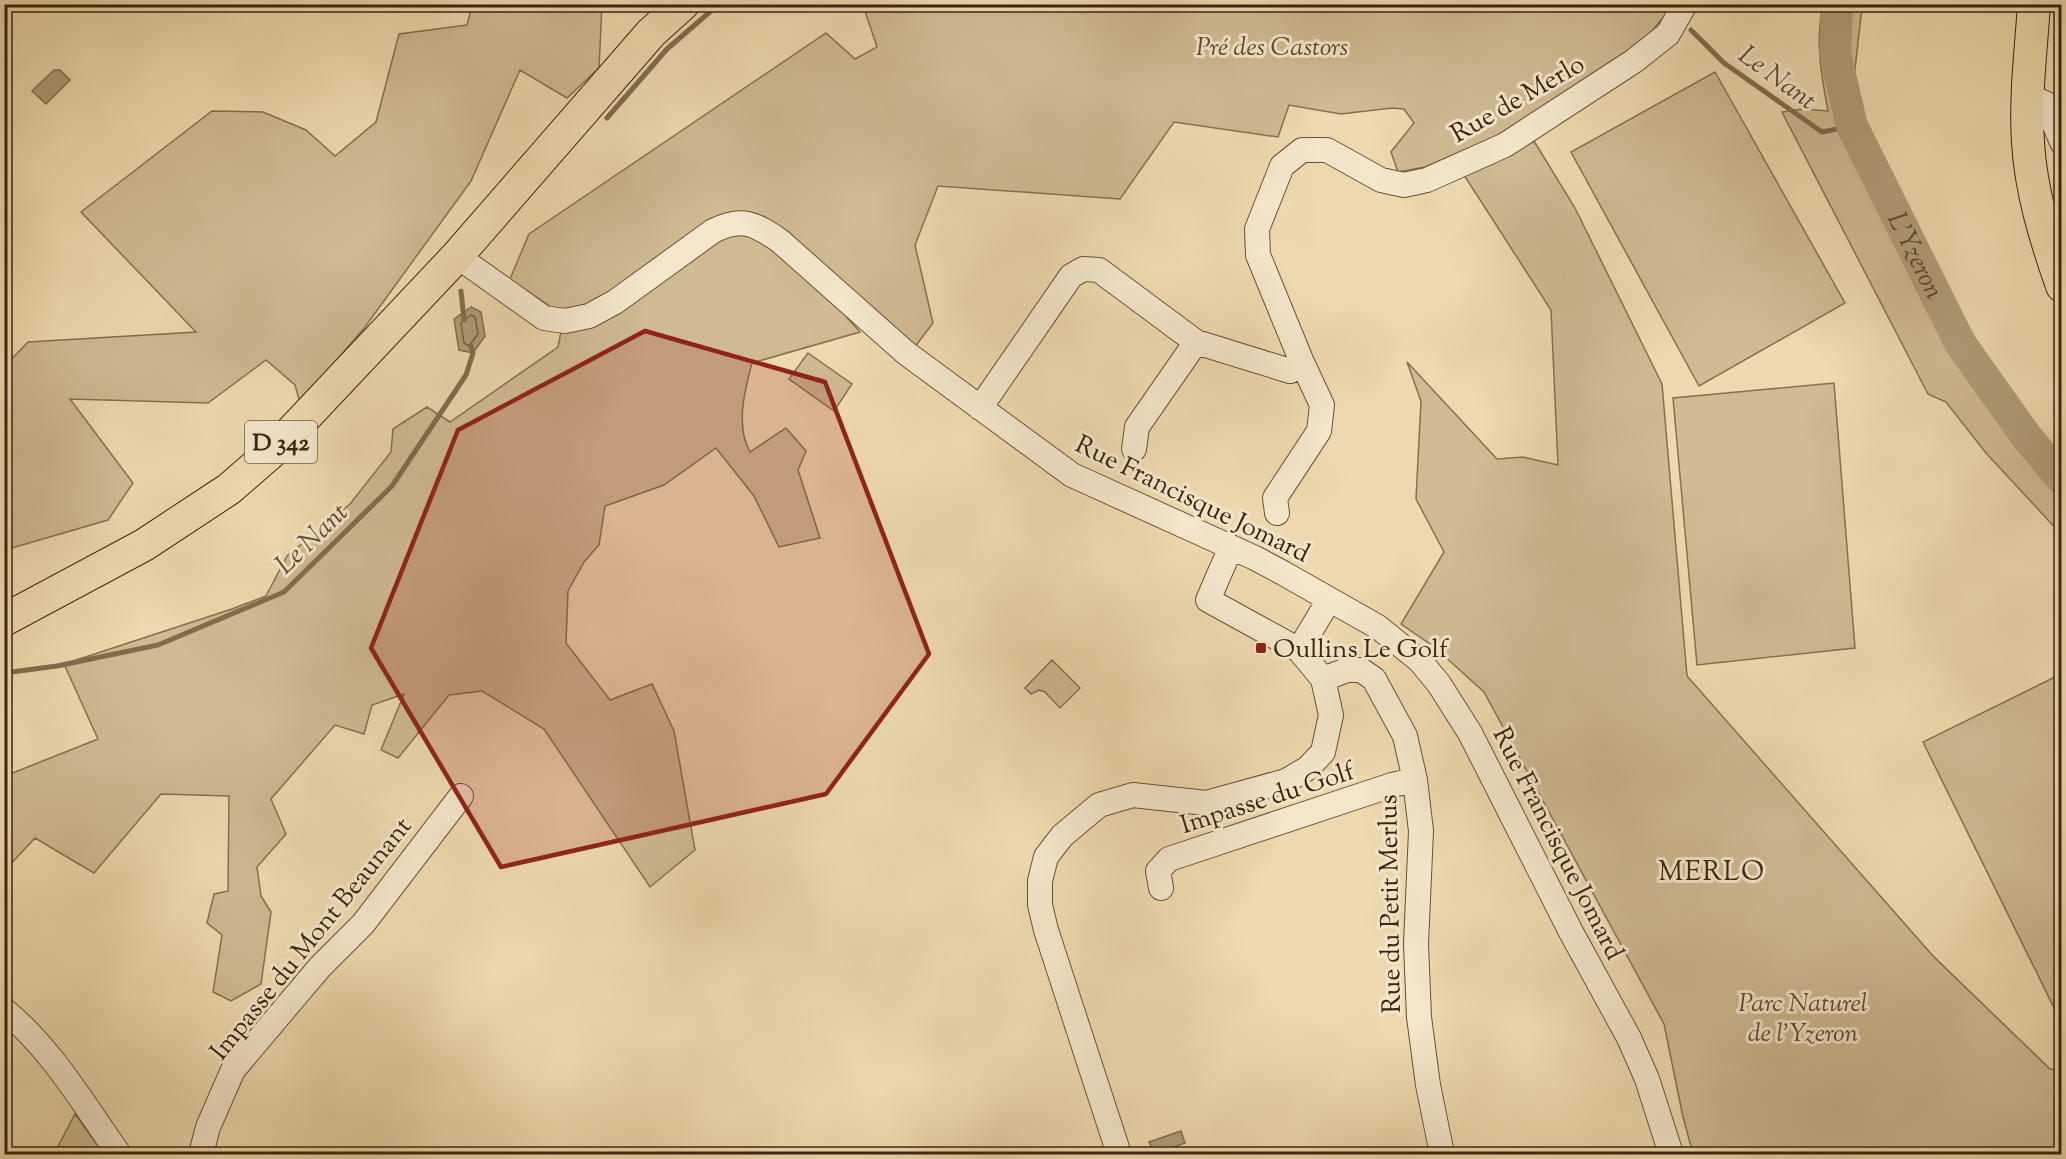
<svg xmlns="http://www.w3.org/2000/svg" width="2066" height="1159" viewBox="0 0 2066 1159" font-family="'Sorts Mill Goudy',serif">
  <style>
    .green { fill: #cfba92; stroke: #84704f; stroke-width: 1.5 }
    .water { fill: #b09c76; stroke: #816c4c; stroke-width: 1.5 }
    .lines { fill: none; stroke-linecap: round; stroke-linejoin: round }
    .shore { stroke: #756041; stroke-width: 1.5 }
    .stream { stroke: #816c4c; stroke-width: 5 }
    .river { stroke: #b09c76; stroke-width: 32 }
    .minor-casing { stroke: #675234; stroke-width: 26 }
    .major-casing { stroke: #3a250c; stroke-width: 34 }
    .minor { stroke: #f3e6ca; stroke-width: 24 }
    .major { stroke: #edd9ad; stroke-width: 32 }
    .marked { fill: #8f2418; fill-opacity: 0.2; stroke: #8f2418; stroke-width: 4.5; stroke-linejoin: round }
    .poi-dot { fill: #8f2418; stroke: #f3e6ca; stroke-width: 2 }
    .labels { text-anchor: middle; stroke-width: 6; stroke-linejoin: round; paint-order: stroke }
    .shield { fill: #f3e6ca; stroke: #725f45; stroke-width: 1.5 }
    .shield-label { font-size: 24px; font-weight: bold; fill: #3a250c }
    .park-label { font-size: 26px; font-style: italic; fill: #5f4a2e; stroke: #f3e6ca }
    .street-label { font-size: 26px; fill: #3a250c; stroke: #f3e6ca }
    .poi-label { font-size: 26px; fill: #3a250c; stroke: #f3e6ca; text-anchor: start }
    .water-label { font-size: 27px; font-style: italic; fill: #5d492c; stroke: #f3e6ca }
    .neighbourhood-label { font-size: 27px; letter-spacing: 1.5px; fill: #3a250c; stroke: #f3e6ca }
  </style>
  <rect width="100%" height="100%" fill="#edd9ad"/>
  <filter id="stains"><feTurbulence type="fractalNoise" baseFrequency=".00333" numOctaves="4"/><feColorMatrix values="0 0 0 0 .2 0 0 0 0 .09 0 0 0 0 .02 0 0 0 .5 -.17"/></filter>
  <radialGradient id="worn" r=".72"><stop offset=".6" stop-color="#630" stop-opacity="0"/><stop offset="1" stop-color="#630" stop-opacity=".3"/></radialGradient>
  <!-- green -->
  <path class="green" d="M1668 4 1671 8 1647 37 1592 76 1499 135 1425 167 1398 172 1391 152 1414 123 1404 109 1392 108 1341 114 1289 105 1278 137 1174 122 1120 199 938 186 915 245 933 323 914 348 770 224 723 236 741 232 771 247 827 295 860 332 752 363C745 390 735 425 750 452L786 428 806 451 798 470 820 538 779 547 754 496 716 448 664 485 605 506 599 545 584 562 568 591 566 643 610 700 652 684 674 731 695 850 650 887 544 729 482 691 449 695 398 758 381 750 404 694 372 705 364 734 335 725 271 799 286 834 257 867 261 896 271 912 261 984 231 1001 213 992 222 935 207 923 214 894 228 891 229 796 161 794 94 873 35 838 5 870V776L98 739 64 664 232 609 266 596 287 556 350 504 391 452 393 429 427 407 450 422 558 347 564 316 510 279 529 234 826 33 855 59 877 47 863 5Z
    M472 5H602L599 68 567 98 520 70 471 181 365 327 300 403 295 385 266 360 208 403 70 399 133 483 108 520 5 550V366L28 342 196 332 81 212 212 111 263 112 306 130 335 156 376 122 399 34 467 25Z
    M1823 5H1864L1861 16 1854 78 1861 117 1880 167 1916 234 1940 274 1996 377 2061 460V534L1986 453 1946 402 1928 394 1782 112 1803 109 1828 111C1821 73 1815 43 1823 5Z
    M1715 72 1845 303 1699 386 1571 152Z
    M1534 141 1575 208 1662 384 1687 676 1933 956 2050 1069 2061 1070V1154H1693L1683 1117 1664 1024 1484 692 1433 646 1401 624 1444 552 1416 499 1421 401 1407 362 1497 459 1523 457 1558 465 1551 310 1464 175Z
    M808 353 852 384 834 411 789 379Z
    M1834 383 1855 648 1697 665 1673 398Z
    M1052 660 1080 688 1060 708 1045 692 1039 690 1031 694 1025 688Z
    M2061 674V1022L1923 742Z
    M75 1114 104 1154H54Z"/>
  <!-- water -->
  <path class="water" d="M54 70H60L70 80 46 104 32 91Z
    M471 307 481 312 485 336 473 353 459 350 454 319Z
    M1181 1131 1185 1143 1154 1154 1149 1142Z"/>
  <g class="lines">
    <!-- shore -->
    <path class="shore" d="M471 315 475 317 478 334 469 346 464 343 461 323Z"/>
    <!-- stream -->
    <path class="stream" d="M1691 30 1724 63 1822 132 1852 126
      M607 118 667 49 719 4
      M461 291 464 320
      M4 673 57 666 158 645 284 592 392 486 466 375 473 353 471 346"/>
    <!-- river -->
    <path class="river" id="s1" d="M1837 4 1835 54 1852 126 1960 343 2026 436 2062 479"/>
    <!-- minor casing -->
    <g class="minor-casing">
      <path id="minor" d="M2028 96 2045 103 2062 142
        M457 256 544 318 565 321 589 316 615 302 713 231C742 217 754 223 780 241L906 353 1072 475 1255 558 1283 573 1378 627 1420 661 1439 684 1470 733 1571 932 1629 1038 1647 1079 1671 1154
        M980 408 1071 276 1083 269 1099 270 1196 342 1290 371 1301 360 1258 255 1257 229 1282 166 1302 150H1327L1381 180 1404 185 1427 180 1505 145 1634 61 1668 34 1685 4
        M1134 449 1137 427 1196 342
        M1277 513 1275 498 1319 431 1322 405 1301 360
        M1299 650 1329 600
        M1323 679 1347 670H1361L1374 679 1405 736 1415 780 1421 831 1416 944 1419 1017 1428 1085 1442 1154
        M1161 888 1158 871 1169 859 1392 785 1415 780
        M4 1010C52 1049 84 1105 119 1154
        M201 1154 208 1127 233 1070 320 967 363 924 461 796
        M1119 1154 1046 930 1040 905V881L1046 857 1062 836 1099 805 1133 795 1206 803 1286 781 1308 768 1323 752 1331 715 1323 679 1299 650 1208 600 1231 547"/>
    </g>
    <!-- major casing -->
    <g class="major-casing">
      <path id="major" d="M2034 4C2031 50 2025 97 2028 143 2031 192 2046 240 2062 286
        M4 620 144 545 229 489 275 449 457 256 651 33 683 4"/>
    </g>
    <!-- minor -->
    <use href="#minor" class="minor"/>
    <!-- major -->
    <use href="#major" class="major"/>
  </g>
  <!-- marked area -->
  <path class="marked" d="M645 331 825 382 929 654 826 794 501 867 371 648 458 430Z"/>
  <!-- markers -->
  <rect class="poi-dot" x="1255" y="642" width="12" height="12" rx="3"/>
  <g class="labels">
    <!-- shield labels -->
    <rect class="shield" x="245" y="421" width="72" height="42" rx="4.5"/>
    <g class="shield-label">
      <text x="281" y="450">D 342</text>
    </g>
    <!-- park labels -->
    <g class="park-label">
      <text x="1272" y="55">Pré des Castors</text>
      <text x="1803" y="1011">Parc Naturel<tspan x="1803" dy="30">de l'Yzeron</tspan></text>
    </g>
    <!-- street labels -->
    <g class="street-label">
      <text transform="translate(1517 98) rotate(-30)" y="9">Rue de Merlo</text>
      <text transform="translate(1193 498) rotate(26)" y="9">Rue Francisque Jomard</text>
      <text transform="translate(1267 797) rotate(-18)" y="9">Impasse du Golf</text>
      <text transform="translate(1559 843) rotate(63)" y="9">Rue Francisque Jomard</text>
      <text transform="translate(1389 904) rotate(-91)" y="9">Rue du Petit Merlus</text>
      <text transform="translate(310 938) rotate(-51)" y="9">Impasse du Mont Beaunant</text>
    </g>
    <!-- poi labels -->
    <g class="poi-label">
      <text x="1273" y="657">Oullins Le Golf</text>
    </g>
    <!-- water labels -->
    <g class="water-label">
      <text transform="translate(1778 77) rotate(36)" y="9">Le Nant</text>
      <text dy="9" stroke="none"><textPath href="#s1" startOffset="268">L'Yzeron</textPath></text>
      <text transform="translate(311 538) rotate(-44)" y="9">Le Nant</text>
    </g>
    <!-- neighbourhood labels -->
    <g class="neighbourhood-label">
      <text x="1712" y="880">MERLO</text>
    </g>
  </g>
  <!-- margin -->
  <rect width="2066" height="1159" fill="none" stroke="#edd9ad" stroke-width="24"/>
  <rect x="6" y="6" width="2054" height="1147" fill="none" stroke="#3a250c" stroke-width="3"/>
  <rect x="12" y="12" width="2042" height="1135" fill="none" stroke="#3a250c" stroke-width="1.5"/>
  <rect width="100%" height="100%" filter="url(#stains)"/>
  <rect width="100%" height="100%" fill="url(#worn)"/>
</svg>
